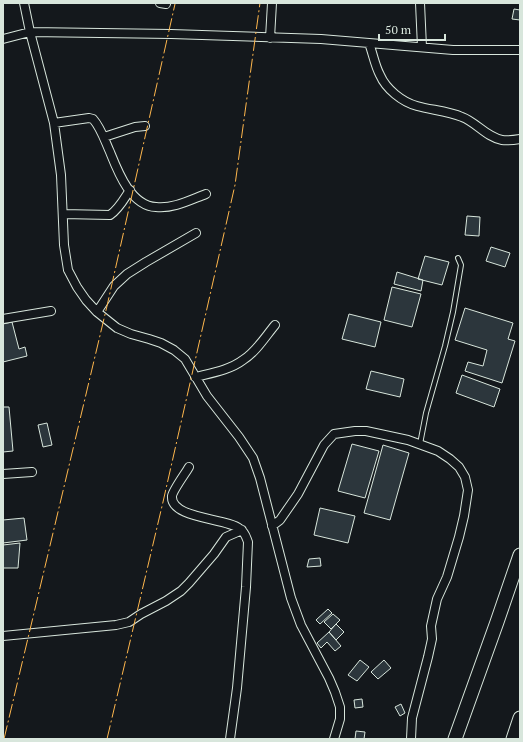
<svg xmlns="http://www.w3.org/2000/svg" width="523" height="742" viewBox="0 0 523 742" font-family="'PT Serif',serif">
  <style>
    .building { fill: #2c363c; stroke: #d8e6dc }
    .lines { fill: none; stroke-linecap: round; stroke-linejoin: round }
    .service-casing { stroke: #d8e6dc; stroke-width: 6 }
    .minor-casing { stroke: #d8e6dc; stroke-width: 10 }
    .trunk-casing { stroke: #d8e6dc; stroke-width: 15 }
    .service { stroke: #14181c; stroke-width: 4 }
    .minor { stroke: #14181c; stroke-width: 8 }
    .trunk { stroke: #14181c; stroke-width: 13 }
    .power { stroke: #ffb74d; stroke-width: 1; stroke-dasharray: 14 3 2 3; stroke-linecap: butt }
  </style>
  <rect width="100%" height="100%" fill="#14181c"/>
  <!-- building -->
  <path class="building" d="M514 9 520 10V20L512 19Z
    M467 216 480 217 479 236 465 235Z
    M491 247 510 253 505 267 486 261Z
    M425 256 449 262 442 285 418 279Z
    M397 272 423 280 421 291 394 284Z
    M392 287 421 294 412 327 384 320Z
    M465 308 513 323 508 339 515 341 502 383 465 371 468 362 483 366 487 350 455 340Z
    M349 314 381 322 375 347 342 339Z
    M12 322 19 349 25 347 27 356 3 362V324Z
    M371 371 404 379 400 397 366 389Z
    M462 375 500 389 494 407 456 393Z
    M3 407H9L13 451 3 452Z
    M47 423 52 445 43 447 38 425Z
    M352 444 379 451 365 498 338 491Z
    M383 445 409 453 390 520 364 513Z
    M320 508 355 516 348 543 314 535Z
    M24 518 27 540 3 543V520Z
    M20 543 18 568H3V545Z
    M320 558 321 566 307 567 309 559Z
    M328 609 332 613 320 624 316 620Z
    M333 614 340 620 331 629 324 622Z
    M336 624 344 632 336 640 329 632Z
    M329 632 341 646 335 651 327 642 321 648 317 643Z
    M360 660 369 667 357 681 348 675Z
    M384 660 391 668 378 679 371 672Z
    M362 699 363 707 355 708 354 700Z
    M401 704 405 713 400 716 395 707Z
    M356 731 365 732 364 739H355Z"/>
  <g class="lines">
    <!-- service casing -->
    <g class="service-casing">
      <path id="service" d="M420 444 426 413 445 346 453 312 461 265 458 258"/>
    </g>
    <!-- minor casing -->
    <g class="minor-casing">
      <path id="minor" d="M160 3 166 4
        M420 3 422 47
        M270 38 272 3
        M3 39 30 32 24 3
        M369 43C373 54 375 66 380 75 386 89 402 102 417 106 431 110 448 111 462 117 476 122 486 137 502 140 508 141 514 140 520 139
        M54 123 89 118 93 119C101 128 105 141 110 152 118 172 131 206 156 207 173 209 190 200 206 194
        M104 137 135 127 145 126
        M63 214 110 215C119 209 124 199 130 190
        M97 312 114 286 127 274 146 262 196 233
        M3 319 51 311
        M195 377C211 373 230 370 243 360 256 352 265 337 275 325
        M189 467C185 474 173 490 172 496 170 519 227 518 240 529 245 532 246 537 248 542L246 587 237 688 230 739
        M3 474 32 472
        M272 526 280 520 298 494 324 445 334 434 355 431H366L408 440 438 451 450 459 459 467 465 477 468 490 464 516 459 537 447 577 437 599 431 626 432 639 428 657 412 718 411 739
        M3 636 116 625 129 622 141 614 166 601 181 591 189 583 214 554 226 537 242 530
        M334 739 340 719V707L335 692 329 678 301 625 291 598 260 478 253 458 239 437 207 396 185 359 174 350 161 343 149 339 131 334 117 328 97 312 86 300 77 287 68 270 64 245 61 175 54 123 30 32 171 34 321 39 453 50H520"/>
    </g>
    <!-- trunk casing -->
    <g class="trunk-casing">
      <path id="trunk" d="M455 739 497 622 520 555
        M513 739 520 718"/>
    </g>
    <!-- service -->
    <use href="#service" class="service"/>
    <!-- minor -->
    <use href="#minor" class="minor"/>
    <!-- trunk -->
    <use href="#trunk" class="trunk"/>
    <!-- power -->
    <path class="power" d="M4 739 107 306 175 4 174 3
      M107 739 163 502 235 185 260 3"/>
  </g>
  <!-- border -->
  <rect width="523" height="742" fill="none" stroke="#d8e6dc" stroke-width="8"/>
  <!-- scale -->
  <path d="M379 34v6h66v-6" fill="none" stroke="#d8e6dc" stroke-width="2"/>
  <text x="385" y="34" font-size="12" fill="#d8e6dc" stroke="#14181c" stroke-width="3" paint-order="stroke">50 m</text>
</svg>
